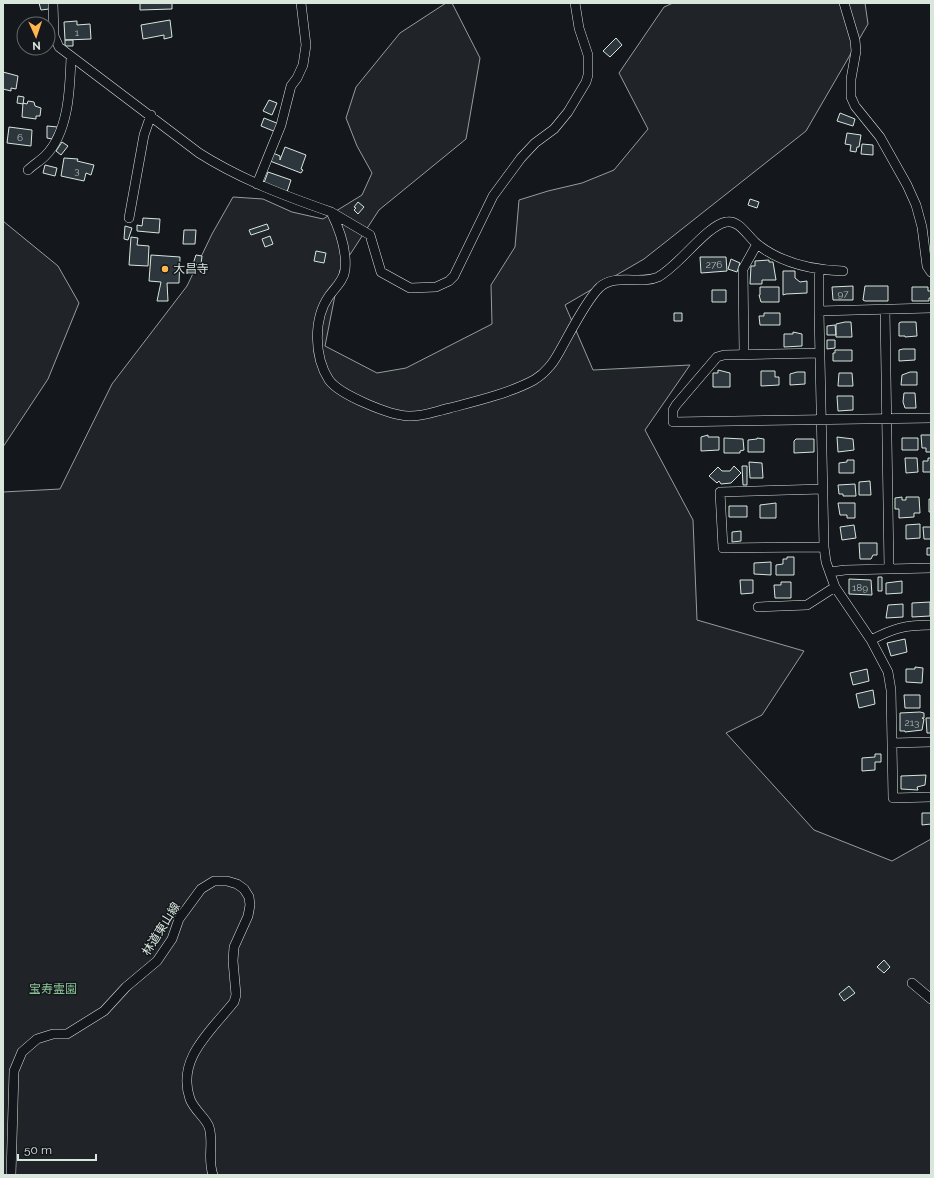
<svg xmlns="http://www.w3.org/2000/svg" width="934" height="1178" viewBox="0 0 934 1178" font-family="Raleway,'Noto Sans JP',sans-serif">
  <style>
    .green { fill: #202428; stroke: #939e99 }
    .building { fill: #2c363c; stroke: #d8e6dc }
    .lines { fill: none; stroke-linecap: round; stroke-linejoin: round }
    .street-casing { stroke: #d8e6dc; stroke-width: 10 }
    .street { stroke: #14181c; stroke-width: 9 }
    .poi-dot { fill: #ffb74d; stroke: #14181c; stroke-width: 1.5 }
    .labels { text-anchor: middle; stroke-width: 3; stroke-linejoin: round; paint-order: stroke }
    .number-label { font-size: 10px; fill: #adbab4 }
    .poi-label { font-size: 12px; fill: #d8e6dc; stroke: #14181c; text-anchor: start }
    .street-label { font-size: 12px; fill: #d8e6dc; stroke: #14181c }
    .park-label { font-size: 12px; fill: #8ac095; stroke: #14181c }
  </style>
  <rect width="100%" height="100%" fill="#14181c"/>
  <!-- green -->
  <path class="green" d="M446 3H452L480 58 466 139 379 210 340 270 325 346 377 373 406 368 492 324 491 285 515 247 519 200 548 191 582 183 614 170 648 129 619 73 664 7 673 3H865L868 24 806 131 644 259 565 305 593 370 690 365 645 430 693 520 697 620 804 651 762 715 726 733 814 830 892 861 931 839V1175H3V492L60 489 112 384 187 286 212 234 233 197 263 199 292 212 323 219 362 195 372 173 357 146 346 118 356 87 400 33Z
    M3 221 58 266 79 303 48 379 3 447Z"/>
  <!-- building -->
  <path class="building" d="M39 3H49V9L41 10Z
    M140 3H172V9L140 10Z
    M170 20 172 37 164 39V35L143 39 141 25Z
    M77 21V25L90 24 91 39 65 40 64 22Z
    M616 38 622 45 610 57 603 51Z
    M65 40H73V46H65Z
    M3 72 18 76 16 89 11 88V91L3 89Z
    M18 96 24 97 23 104 17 103Z
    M269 100 277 103 272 115 263 111Z
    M28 101 34 102 35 106 41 108 40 116H36V119L22 117 23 103 27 104Z
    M840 113 855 119 853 126 837 121Z
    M264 118 279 124 276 132 261 126Z
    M47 126 58 127 52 139 47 138Z
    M9 127 32 130 31 146 7 143Z
    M847 133 861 135 859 147H857L856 152 850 151 851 145 845 144Z
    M62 142 68 146 61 155 56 151Z
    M862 144 873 145V155L861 154Z
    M285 147 306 155 301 169 303 170 301 173 270 161 273 153 280 156V160Z
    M64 158 78 159 77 161 94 165 91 175 86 173 84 181 61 176Z
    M45 165 57 168 55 176 43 173Z
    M268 172 291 180 287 192 264 183Z
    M750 199 759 202 757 208 748 205Z
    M358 202 364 207 358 214 354 210 356 208 354 207Z
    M143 218 160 219 159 233 137 231V225L142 226Z
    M267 224 269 229 251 235 249 230Z
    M125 226 132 228 128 240 124 239Z
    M184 230H196L195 244H183Z
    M270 236 273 244 265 247 262 239Z
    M131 237 138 238 137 245 149 246 148 266 129 265Z
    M316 251 326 253 324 263 314 261Z
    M151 255 180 257 179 283H167L168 301H157L161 282 149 281Z
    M196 255 202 256 201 265 193 264Z
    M700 257H726L727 271 701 273Z
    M731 259 740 263 737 272 728 269Z
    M769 260V262H773L776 280H762V284H750L751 266H755V261Z
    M783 271H795V278L800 282 807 281V293L786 294 783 295Z
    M853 286V300H833L832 287Z
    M865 286H888V301H865L863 300Z
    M760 287H779V302H761L759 295H760Z
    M912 287H928V291H931V298H929V301H912Z
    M712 290H726V302H712Z
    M674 313H682V321H674Z
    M764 313H780V325H760L759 316H764Z
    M845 322H851L852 337H836V324Z
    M901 322H916L917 336 905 337V336H899V323Z
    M835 325 836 335H827V326Z
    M793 332 802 334V346L784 347V334H793Z
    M827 340H835V348L827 349Z
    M903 349H915V360L899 361V350Z
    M835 350H852V361H833V353H835Z
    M718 370 730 373V387H713V373H718Z
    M761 371H775V377H779V385L761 386Z
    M797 372H805V384L790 385V374Z
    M910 372H917V385H901L902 375Z
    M839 373H852L853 386H838Z
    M904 393H915L916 408H905L903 402Z
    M837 396H853V410L838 411Z
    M708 435V437H719V450L701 451V437Z
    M921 435H931V452H926V448H922Z
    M837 437 853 439 854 450 838 452Z
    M724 438 743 439 744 450 740 451V453H724Z
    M757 438 764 439V452H748V440L757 439Z
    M902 438H918V450H902Z
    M796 439H814V452L794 453V441Z
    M905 458H917L918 472 906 473Z
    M928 458H931V472H923V461H928Z
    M847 460H854V473H839V463L847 462Z
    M749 462 762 463 763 478H750Z
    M734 466 741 473 731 483 721 484 719 481 717 483 709 476 718 467 722 471H730Z
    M742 466H747V485H743Z
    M870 481 871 495H859V482Z
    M855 484 856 496H843V494H839L838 485Z
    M902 497V500H906V497H919L920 513H914V517L899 518V509H895V498Z
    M929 499H931V512H929Z
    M776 503V518H760V505Z
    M838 503H855V518H847V515H840Z
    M729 506H747V517H729Z
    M920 524V538L906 539V525Z
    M854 525 856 538 842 540 840 527Z
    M923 527H931V539H924Z
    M741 531V541L732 542V532Z
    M859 543H877V555H873L871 559H860Z
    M927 548H931V555H927Z
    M787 557H794V575H776V565L783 564V559H787Z
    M771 562V575L754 574V563Z
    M878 577H882V591H878Z
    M849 579 871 580 872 595 849 594Z
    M740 580H753V593L741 594Z
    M902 581V593L886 594V583Z
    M781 582H791V598H775L774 585H781Z
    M930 602V616L912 617V603Z
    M903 604V617L886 618 888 605Z
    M905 639 907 652 891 656 887 643Z
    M915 667 923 668 922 683 906 682V669H915Z
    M867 669 869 681 853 685 850 673Z
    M873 690 875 704 859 708 856 694Z
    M904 695H920V708H905Z
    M920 712 924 713V718H922L924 719 922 730 905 732V731H900V713Z
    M926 718H931V733H927Z
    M875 754H881V762H875V770L862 771V758L875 757Z
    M926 775 925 785 917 787 918 790 901 789V776Z
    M922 813H931V824L922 825Z
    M884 960 890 967 884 973 877 967Z
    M849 986 855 993 844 1001 839 994Z"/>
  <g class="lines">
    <!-- street casing -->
    <g class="street-casing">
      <path id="street" d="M53 3 54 36 59 47 199 153C240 179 285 196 331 212 339 228 347 251 345 270 344 280 335 288 329 296 313 319 314 357 329 380 340 395 389 415 408 416 423 417 436 411 450 408 477 401 510 393 534 380 539 377 545 372 549 367 554 362 558 354 562 347 571 331 587 299 600 287 616 273 641 285 658 277 679 266 706 226 726 222 739 219 748 237 757 244 781 263 813 270 843 271
        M844 3 855 40 856 51 851 79V97L855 106 880 137 907 185 916 205 922 227 927 266 931 272
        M28 170C33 165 40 161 45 156 69 132 70 88 71 56
        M257 184 281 125 291 86 297 78 303 65 306 45 301 3
        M331 212 370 235 381 272 410 288 436 287 449 281 454 276 493 196 521 158 535 143 554 129 568 112 586 82 588 75V55L579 28 575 3
        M129 218 144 135 151 115
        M819 270V311
        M885 309 889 569
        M820 353 724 355 717 357 676 405 673 410V422L931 418
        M744 354 743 269 757 244
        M823 489 720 492 723 548 824 547
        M830 572 845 570 931 568
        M835 587 871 640 888 672 891 690 893 798 931 797
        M758 607 807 605 835 587 826 562 824 547 819 311 931 308
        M871 640C894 628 905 625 931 625
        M892 743 931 742
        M912 983 931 999
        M11 1175 14 1071 22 1052 37 1039 53 1034H67L104 1011 126 987 157 961 172 939 179 919 201 889 214 881H227L237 884 244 889 249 897 250 905 248 916 234 947 233 961 236 995 234 1002C211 1031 176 1059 190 1099 194 1110 206 1118 209 1127 214 1142 207 1159 213 1175"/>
    </g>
    <!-- street -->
    <use href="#street" class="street"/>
  </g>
  <!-- markers -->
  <circle class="poi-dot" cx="165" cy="269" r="4"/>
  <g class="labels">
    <!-- number labels -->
    <g class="number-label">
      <text x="77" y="36">1</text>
      <text x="20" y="141">6</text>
      <text x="77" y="174">3</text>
      <text x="714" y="268">276</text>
      <text x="843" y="297">97</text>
      <text x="860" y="591">189</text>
      <text x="912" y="726">213</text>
    </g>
    <!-- poi labels -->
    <g class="poi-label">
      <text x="173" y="273">大昌寺</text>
    </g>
    <!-- street labels -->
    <g class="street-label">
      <text transform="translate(161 929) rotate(-58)" y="4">林道東山線</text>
    </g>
    <!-- park labels -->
    <g class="park-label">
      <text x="53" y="993">宝寿霊園</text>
    </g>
  </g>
  <!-- border -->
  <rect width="934" height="1178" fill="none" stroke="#d8e6dc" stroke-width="8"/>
  <!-- north arrow -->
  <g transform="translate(36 36) rotate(177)"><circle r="19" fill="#14181c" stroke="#626a69"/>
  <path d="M0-3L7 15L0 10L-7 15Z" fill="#ffb74d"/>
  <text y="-6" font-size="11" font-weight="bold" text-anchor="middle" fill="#d8e6dc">N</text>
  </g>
  <!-- scale -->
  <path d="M18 1154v6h78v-6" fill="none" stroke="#d8e6dc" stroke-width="2"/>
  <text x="24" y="1154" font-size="12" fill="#d8e6dc" stroke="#14181c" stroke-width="3" paint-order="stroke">50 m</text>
</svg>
